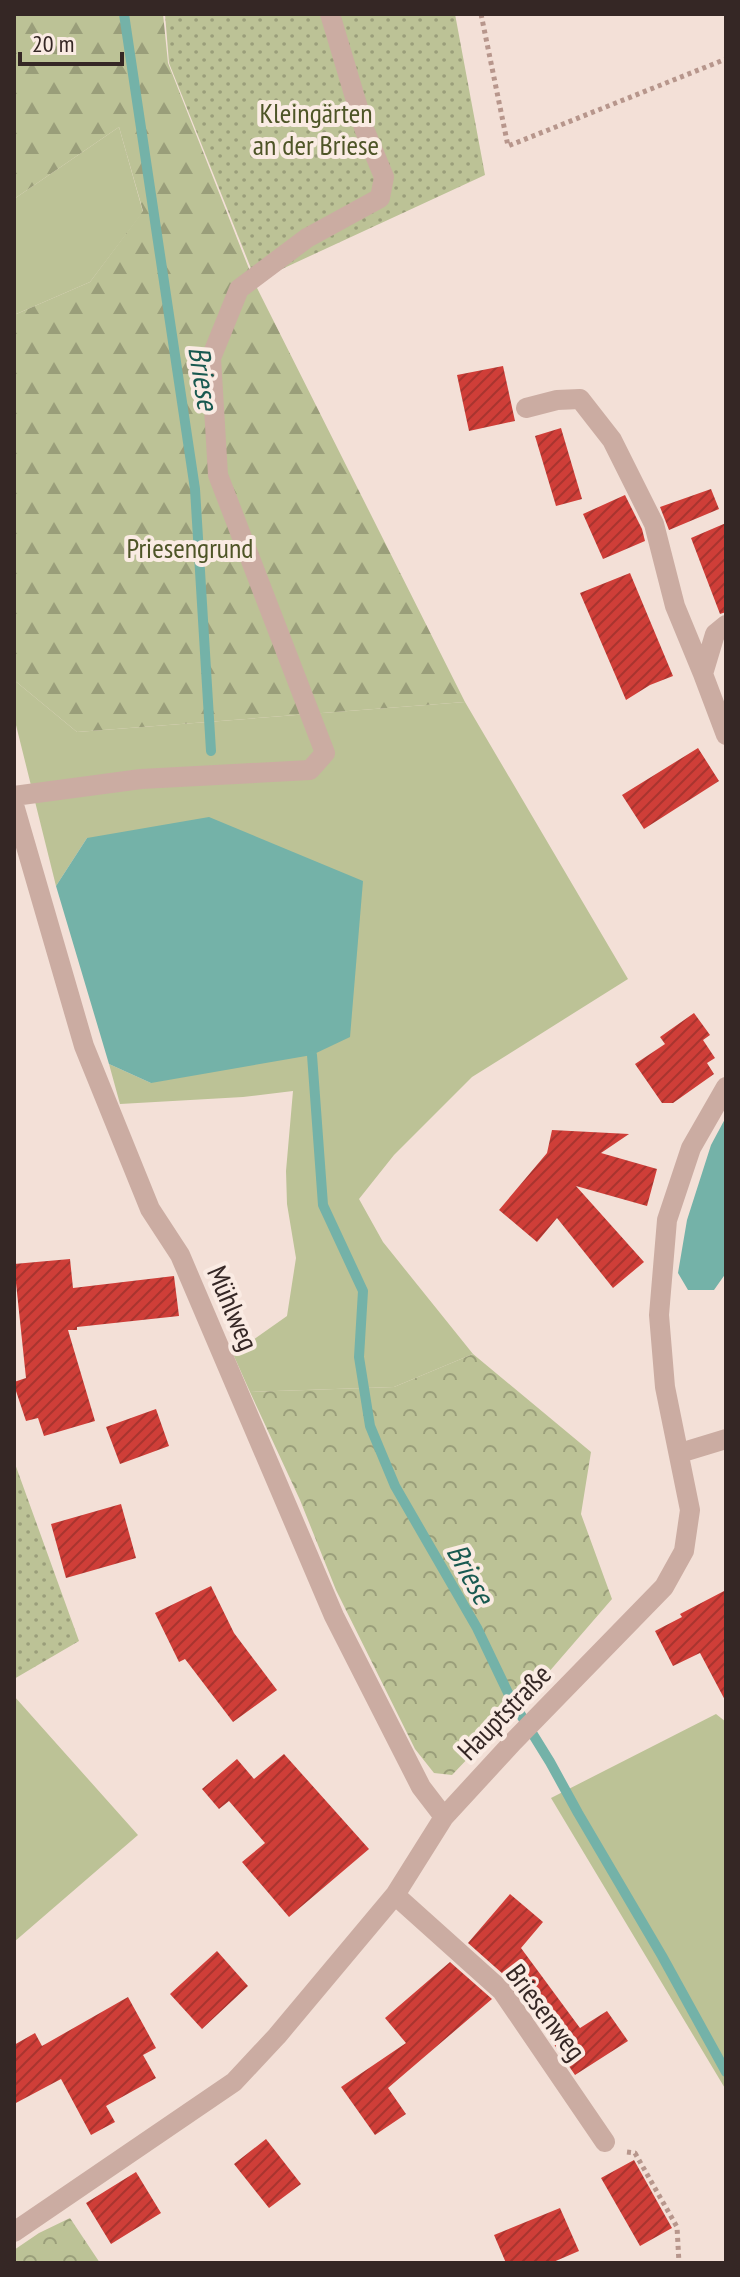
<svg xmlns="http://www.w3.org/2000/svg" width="740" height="2277" viewBox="0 0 740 2277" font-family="'PT Sans Narrow',sans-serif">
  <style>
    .grass { fill: #bcc296 }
    .forest { fill: url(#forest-firs) }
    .park { fill: url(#park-crowns) }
    .garden { fill: url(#garden-dots) }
    .water { fill: #74b2a8 }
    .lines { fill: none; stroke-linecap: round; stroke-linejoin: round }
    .stream { stroke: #74b2a8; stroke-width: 10 }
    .building { fill: url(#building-hatch) }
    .path { stroke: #b7968c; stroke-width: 5; stroke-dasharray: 4 4; stroke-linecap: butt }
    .minor { stroke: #cbaca2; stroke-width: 20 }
    .labels { text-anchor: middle; stroke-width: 8; stroke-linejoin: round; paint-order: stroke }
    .park-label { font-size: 28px; fill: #4e5527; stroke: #faebe3 }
    .street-label { font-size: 28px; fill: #352725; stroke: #faebe3 }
    .water-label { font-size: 30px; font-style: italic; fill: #185950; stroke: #faebe3 }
  </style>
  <defs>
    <pattern id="forest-firs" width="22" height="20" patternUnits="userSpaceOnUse" patternTransform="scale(2)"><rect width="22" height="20" fill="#bcc296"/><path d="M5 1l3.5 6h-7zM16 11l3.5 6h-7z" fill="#9a9e7a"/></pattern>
    <pattern id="park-crowns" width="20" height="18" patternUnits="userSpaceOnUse" patternTransform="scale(2)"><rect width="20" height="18" fill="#bcc296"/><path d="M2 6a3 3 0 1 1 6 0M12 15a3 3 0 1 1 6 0" fill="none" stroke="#9a9e7a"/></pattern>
    <pattern id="garden-dots" width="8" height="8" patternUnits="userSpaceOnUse" patternTransform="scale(2)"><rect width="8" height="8" fill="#bcc296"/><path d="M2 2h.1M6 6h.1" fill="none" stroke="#9a9e7a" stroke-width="1.8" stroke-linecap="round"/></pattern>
    <pattern id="building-hatch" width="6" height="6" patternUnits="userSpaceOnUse" patternTransform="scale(2)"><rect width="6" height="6" fill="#cf3e38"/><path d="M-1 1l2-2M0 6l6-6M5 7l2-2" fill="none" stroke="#a9342f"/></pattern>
  </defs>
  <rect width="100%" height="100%" fill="#f3e0d7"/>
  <!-- grass -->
  <path class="grass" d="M119 127 143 212 90 282 14 315V199Z
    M14 680 77 732 465 702 628 979 472 1077 394 1155 359 1199 383 1242 473 1354 394 1387 250 1392 233 1354 287 1316 296 1258 287 1204 286 1171 293 1091 243 1097 120 1104 109 1064 151 1083 87 838 56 886 14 717Z
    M14 1696 138 1835 14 1942Z
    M716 1714 726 1722V2090L551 1798Z"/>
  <!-- forest -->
  <path class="forest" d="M14 14H163L168 63 255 284 465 702 77 732 14 680V315L90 282 143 211 119 127 14 199Z"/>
  <!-- park -->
  <path class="park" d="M473 1354 591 1452 581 1514 612 1599 535 1688 452 1775 434 1773 415 1749 336 1590 300 1500 250 1392 394 1387Z
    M70 2218 100 2263H14V2250L39 2233Z"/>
  <!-- garden -->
  <path class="garden" d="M165 14H455L485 175 256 281 169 63Z
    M14 1461 79 1641 14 1679Z"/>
  <!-- water -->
  <path class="water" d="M209 817 363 881 350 1037 312 1055 151 1083 109 1064 56 886 87 838Z
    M726 1117V1273L714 1290H688L678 1273 687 1220 711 1145Z"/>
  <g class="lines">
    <!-- stream -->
    <path class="stream" d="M124 14 195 489 211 751
      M312 1055 323 1205 363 1291 359 1357 370 1426 395 1486 477 1628 511 1699 550 1762 578 1813 662 1956 726 2072"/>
  </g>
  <!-- building -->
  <path class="building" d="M503 366 515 421 469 431 457 375Z
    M561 428 582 499 556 506 535 436Z
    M711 489 719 509 669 530 660 507Z
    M625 495 642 529 645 541 603 559 583 514Z
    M726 523V612L720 614 691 538Z
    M630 573 673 676 650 685 626 700 580 593Z
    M698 748 719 781 644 829 622 795Z
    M694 1013 710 1035 703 1040 715 1058 707 1063 714 1074 673 1103H662L635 1064 665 1044 660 1037Z
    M552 1130 629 1134 601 1153 657 1169 647 1206 576 1186 644 1262 613 1288 557 1218 537 1242 499 1210 547 1153Z
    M70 1259 73 1288 174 1276 179 1316 77 1327V1330H68L95 1421 44 1436 38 1418 26 1421 14 1385V1382L26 1378 14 1264Z
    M156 1409 169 1446 120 1464 106 1427Z
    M121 1504 136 1558 66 1578 51 1524Z
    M211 1586 234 1633 277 1690 233 1722 185 1659 179 1662 155 1613Z
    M726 1590V1702L700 1653 673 1666 655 1631 682 1617 680 1614Z
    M284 1754 369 1849 289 1917 242 1862 265 1843 229 1801 219 1809 202 1789 237 1759 254 1779Z
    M510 1894 543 1922 521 1948 580 2028 607 2011 628 2041 575 2075 549 2037 551 2036 513 1983 468 1943Z
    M217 1951 248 1986 202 2029 170 1994Z
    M450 1962 492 1999 388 2088 406 2114 375 2135 341 2087 406 2043 385 2018Z
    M128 1997 156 2048 143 2055 156 2078 106 2106 115 2122 91 2135 61 2079 14 2104V2045L35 2033 42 2046Z
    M266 2139 301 2184 269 2208 234 2164Z
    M634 2160 672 2228 640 2246 601 2178Z
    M136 2172 161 2213 111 2244 86 2203Z
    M560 2208 579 2251 551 2263H506L494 2235Z"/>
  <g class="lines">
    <!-- path -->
    <path class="path" d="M481 14 508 146 726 59
      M627 2152 635 2153 677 2227 679 2263"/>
    <!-- minor -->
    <path class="minor" d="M526 408 557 400 580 399 612 440 654 524 675 606 703 674
      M726 625 715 634 703 674 726 735
      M14 796 141 779 310 770 325 753 218 475 211 358 239 289 307 238 380 198 384 177 365 131 330 14
      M14 805 84 1046 150 1209 180 1255 334 1616 421 1787 444 1817
      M680 1453 726 1439
      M395 1895 502 1991 605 2142
      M14 2232 234 2082 277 2036 395 1895 444 1817 513 1742 664 1587 684 1551 690 1510 665 1387 659 1315 667 1220 691 1148 726 1087"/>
  </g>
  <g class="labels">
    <!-- park labels -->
    <g class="park-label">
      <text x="316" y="123">Kleingärten<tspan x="316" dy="32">an der Briese</tspan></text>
      <text x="190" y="558">Priesengrund</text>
    </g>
    <!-- street labels -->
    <g class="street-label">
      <text transform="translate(233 1308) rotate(67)" y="10">Mühlweg</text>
      <text transform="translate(504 1712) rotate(-46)" y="10">Hauptstraße</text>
      <text transform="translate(546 2012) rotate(53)" y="10">Briesenweg</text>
    </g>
    <!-- water labels -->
    <g class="water-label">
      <text transform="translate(203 378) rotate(81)" y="10">Briese</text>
      <text transform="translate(470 1574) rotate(61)" y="10">Briese</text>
    </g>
  </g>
  <!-- border -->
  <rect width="740" height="2277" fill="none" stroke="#352725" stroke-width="32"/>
  <!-- scale -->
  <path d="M20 52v12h102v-12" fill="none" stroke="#352725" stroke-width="4"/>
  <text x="32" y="52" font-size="24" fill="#352725" stroke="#faebe3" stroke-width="6" paint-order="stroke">20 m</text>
</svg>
